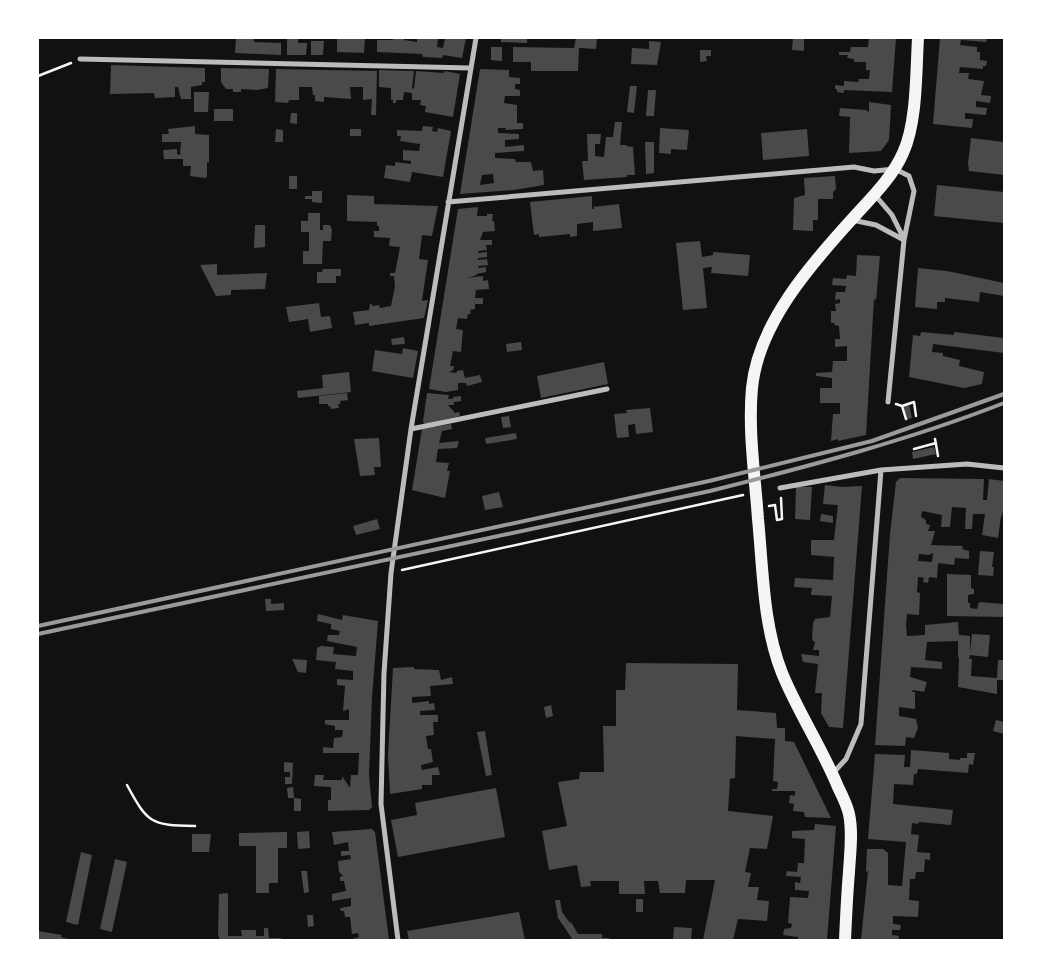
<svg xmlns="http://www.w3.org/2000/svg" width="1042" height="978" viewBox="0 0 1042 978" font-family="Commissioner,sans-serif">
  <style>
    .building { fill: #4a4a4a; fill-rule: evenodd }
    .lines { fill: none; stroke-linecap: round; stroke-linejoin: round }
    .path { stroke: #f5f5f5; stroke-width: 2.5 }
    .minor { stroke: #bcbcbc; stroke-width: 5 }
    .primary { stroke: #f5f5f5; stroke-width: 12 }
    .rail { stroke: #9a9a9a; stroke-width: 4 }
  </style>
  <rect width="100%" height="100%" fill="#111"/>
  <!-- building -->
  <path class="building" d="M236 38H254V42L281 43V55L235 53Z
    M287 38H298V43H307L306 55H287Z
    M337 38H365L364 53 337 52Z
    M392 38H404V40L417 42V38H438L437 47 443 48 445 38H466L462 58 443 55 442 58 423 57 422 54 377 52V40H393Z
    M501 38H527V43L501 42Z
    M576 38H581L580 39H589V38L597 39 596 49 579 48 578 71H531V62H513V47L574 48Z
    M793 38H804V51L792 50Z
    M869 38H896L892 92 844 90V93L837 92V89H835V85L844 86V81L859 82 858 79H869L870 70H866V62H854V59L847 58 848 55H839V52H850L851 47H868Z
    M940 38H987L986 42 961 40 960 45 977 47V52H980V60L987 61 986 66H983V69L960 67 959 73H969L968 79 984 81 981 95 991 96 990 103 976 101V107L987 108 986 115 965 113V119H973L972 128 933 124Z
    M311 41H324L323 55H311Z
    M649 41 661 42 657 65 631 64 632 48 649 49Z
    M491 47H502V61L491 60Z
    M700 50H711V56H706L707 61 700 62Z
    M111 65 205 68V82H202V85L191 87V99H181L178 87H175V97L155 98 154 93 110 94Z
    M221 68 269 69 268 88 257 90 241 89V92H233V89H226L221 82Z
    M276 69 377 71 376 115H371L372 99 363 100V87H350L351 99 324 97V102L315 101V95H313L312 87H299V83V100H289L288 103 275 102Z
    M480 69 509 70V77L520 78V84H515V89L520 90V96H505L504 103 517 105V123H523V129L505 130 506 128H498V133L519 134V139L505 140V147L524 145V151L495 153V158L515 159 516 162H531L533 171 543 170 544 185 514 190 460 194ZM493 174 494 183 480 185 482 175Z
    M379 70 414 71 412 88 414 89 416 71 444 73 445 71 460 74 453 117 425 112 426 106 420 105 421 100H412V93L404 92 403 100H396V103H393V100H391V88L379 87Z
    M630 86H637L634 113 627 112Z
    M648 90H656L654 116H646Z
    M194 92H209L208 112H194Z
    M869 102 891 105 889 140 881 151 849 153 850 117 839 116 840 108 866 110 869 112Z
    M214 109H233V121H214Z
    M291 113H297V124L290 123Z
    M615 122H622L620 145H626V146L633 147 635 175H627V177L584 180 582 161H588L587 134H601L600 144H595V156L604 157 606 137H613Z
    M195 126V134L209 135V162H207V177L205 178 190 176 191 166H183V159H164L163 150 177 149V154L180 155 181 142H162V134H169L168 129Z
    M423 126 433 127 432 131 437 132 438 128 451 131 443 177 412 172 410 182 384 178 386 165 395 166V162L411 164V161L403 160V150L419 151 420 146V144L400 141 401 136H397V130L422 131Z
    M660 128 689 130 687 150 671 149V154L659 153Z
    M276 129 283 130V142H275Z
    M350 129H361V136H350Z
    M807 129 809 156 763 160 761 133Z
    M971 138 1004 142V175L969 171 968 163Z
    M645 142H654V173L646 174Z
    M289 176H297V189H289Z
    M835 176 836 189 833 192V199H818V220H813V231L793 230 794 198 805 195 804 178Z
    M937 185 1004 192V223L934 216Z
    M312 191H322V203L312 202V199H305V196H312Z
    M347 195 374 196V204L438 206 432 236 422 235 419 259 428 260 422 301 428 300 424 318 369 326V323L355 325 353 312 369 310 370 304H372V306L379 305 380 308 391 306 395 286 394 276H390V273H395L400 247 389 246 390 238 374 237V231H379V226H377V222L347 221Z
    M592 196V209H594L593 207 619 204 622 228 593 231V222L577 224V236L570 237V234L539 237V234L534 235 530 202Z
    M478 207 477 216H487V214H493L492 221H494L495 231 483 232 480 240H492V245H486L487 250 478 251 479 253 487 252V257L478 258V260L487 259 488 265 478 266 479 268 486 267V272L476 274 477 275 467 278 483 276V281L488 280 489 289 476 290 475 298H483V304H475V309L470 310 471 314H468L467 319 458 318 456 329 463 330 461 352 453 351 450 366H454L453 370 449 372 456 373 457 371 463 370 465 378 480 375 482 382 467 386 466 383H458V390L446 392 429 389 458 209Z
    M308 213H320V230H323V225H330L332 230 331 241H323L322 264H303V251H309V232H301V221H308Z
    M255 225H265V247L254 248Z
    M700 241 702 257 713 255V252L750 255 748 276 711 273 712 267 703 268 707 308 683 310 676 243Z
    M857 255 880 256 876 300 874 299 866 435 838 441V439L831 441 833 414H840V403H820V388H832V378L816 376V373L832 372 833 361H847V346L835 347V339H840L839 326 834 325 835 323H831V311H836L835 304 840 303V299L835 300 836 292H845L846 286 832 285 833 278 846 279 847 275 856 276Z
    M217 264V275L267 273 265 289 231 290V295L216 296 200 265Z
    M918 268 947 271 1004 283V296L980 292 979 302 945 298V302H937V309L915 307Z
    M323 269H341V276H336V283H317V272H322Z
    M319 303 321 317 330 316 332 328 310 332 308 319 289 322 286 307Z
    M921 332 954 335V332L1004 338V353L933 344 932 352 943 353V356L960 360 959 366 984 372 982 384 964 388 909 377 913 335 920 336Z
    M404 337 405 344 392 345 391 339Z
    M521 342 522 350 507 352 506 344Z
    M403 348 418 351 413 378 372 371 375 350 402 354Z
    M604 362 608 384 541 398 537 376Z
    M349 372 351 392 298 398 297 391 323 388 322 375Z
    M347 393 348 400 340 401 341 404H338L339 408 331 409 330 406H328V404H319V396Z
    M427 393 449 395 448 399H453V397L461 396V401L454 402V405H448L455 413 459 412 460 416 425 424 423 422Z
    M909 404 912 418 905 420 902 406Z
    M650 408 653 432 636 434 635 424 628 425 629 437 617 438 614 414 627 413 626 410Z
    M509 416 511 427 503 428 501 417Z
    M451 424 452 429 442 431 439 443 459 441 457 448 438 449 436 462 449 463 447 471H450L445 498 412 490 422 429Z
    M516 433 517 439 486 444 485 438Z
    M379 438 381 467H374L375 475 360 476 354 439Z
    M934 447 936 454 913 459 912 452Z
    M900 478 984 479 983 500H987L989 479 1004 481V504L1002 516H1001L998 538 982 535 985 514H973L972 529H965L966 508 952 507 950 527H941L942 515 922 511 921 517 926 520V524L930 525 928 531H935L931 545 963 546 962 549 969 551V559L955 558 954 565 938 563 937 578 929 577 928 583 923 582 924 578 918 577 917 592 920 593 919 615 907 614 906 624 907 636 925 635V625L958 622 959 635 970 636V653L972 634 990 635 988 657 970 655 969 659H972L971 676 997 678 998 660H1004V680H997V694L958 687 959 658 958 657V641L927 642 925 660 942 662V669L911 667 910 677 927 682 924 692 913 690 912 692H915V709L899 707V716L916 719 918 728 914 738 906 737 905 746 875 745 890 534 896 482ZM933 553 932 562 918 561 919 554 929 555Z
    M825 485 842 487 862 486 843 728 829 727 821 713 822 693H815L818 664 803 662 801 654 819 656V650H813L815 642 813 641 812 638 813 623 815 619 830 617 832 596 811 595 812 588 794 587 795 578 833 580 834 557 811 555V540H834L838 505 823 504Z
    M796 487H812L810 520 795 519Z
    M499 492 503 507 485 510 482 496Z
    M821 514 833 516V523L820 521Z
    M377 519 380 529 356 535 353 526Z
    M980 551 994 552 992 567H994L993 576 978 575Z
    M947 574 971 575V588L974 589V594L968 595V603H970V608L977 609 979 602 1004 604V617L947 616Z
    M265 599H271V604L284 603V610L266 611Z
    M318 614 342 620 343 615 378 621 372 697 369 775 372 807 369 810 328 811V800H331V787L314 786 315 775H324L323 780H342V776L350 788 351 775H358L359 753H323V747L333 748 334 738 342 737 343 730H335V726L325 724V720H349V709L343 711 345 686 337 685V679L353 680V671L335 669 336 662 316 660 317 648 321 646 334 647 333 654 356 656 357 647 327 641 328 635H339L340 631 331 629V624L317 621Z
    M292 659 307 660 306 673 298 672Z
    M626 663 738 664 737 710 776 713 777 728H785V741L794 742 831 818 805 817 804 812 793 811 794 804 789 803 790 795 795 796V791H772V789H777L778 782 773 781 775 739 736 736 735 778 730 779 728 811 773 816 767 849 750 848 745 872 751 873 748 887H759L757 900 769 901 767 921 738 919 733 940H703L715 880H686L685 893H660L658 881H644L645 894H619V881H590L591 886 581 887 577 865 549 870 542 831 567 826 558 782 579 779 580 772H604L603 726H616V690H625Z
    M414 667V669L439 670 441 680 452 677 453 684 430 686 431 696 412 697V703L429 701V704L434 703 435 710 420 711V715H438V722H433L434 735 426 736 428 749H431L433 762 421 765 422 770 438 767 440 775H432V785H422V789L390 794 388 755 393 668Z
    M551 705 553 716 546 718 544 707Z
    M996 720 1004 722V734L993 731Z
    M485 731 492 775 486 776 477 732Z
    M911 750 949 753V759L960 760V758H967V753H975L973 765 969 764 968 773 918 769 917 774H914L913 785 894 784 893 804 953 810 951 825 919 822 918 824 912 823 911 834 919 835 917 852 930 853V860L925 859 924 872H916L915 879H910L909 900 919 901 918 917 893 916V924L901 925 900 930H892V935L899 936 898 940H861L868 871 866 872 867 849H883L888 853V885L902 886 906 842 868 839 875 754 905 755 904 767H910Z
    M284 762 293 763 292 784H285V777H290V772H284Z
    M293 787 294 798H288L287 788Z
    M496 788 505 837 398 857 391 820 417 815 415 803Z
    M294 798 301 799V811H294Z
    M815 824 836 826 827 940H798V937L783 935 784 929 791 928 792 924 788 923 790 897 808 898 809 891 795 890V882L800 883 801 877 786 876 787 871 797 872 798 863H804L805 839 792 838V831L814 830Z
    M372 829 375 832 389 940H349L359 937 358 933 352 934 350 917H345L344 911H341L340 908 351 906V898L332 901V894L346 891 344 881H340V877L343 876 339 872 338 861 351 859 350 855 341 856V851H349L348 842 334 845 332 832Z
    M309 831 310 848 298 849 297 832Z
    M287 832V848H278V883H269V893H256V846H239V833Z
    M192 834H211L209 852H192Z
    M81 852 92 855 78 925 66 922Z
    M115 859 127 862 112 932 100 929Z
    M301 871H307L309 892 304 893Z
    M228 893V936H242L241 930H256V936H264V928H268L269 938H281V940H220L218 935 219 894Z
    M636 899H643V912H636Z
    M555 900H560L562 912 570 923 571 922 578 934H602V938H609V940H573L558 918Z
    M519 912 525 940H409L407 931Z
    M307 915H313L314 926 308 927Z
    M674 927 692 928 691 940H673Z
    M38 931 62 935 61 937 72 940H38Z"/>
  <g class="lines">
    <!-- path -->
    <path class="path" d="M38 76 71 63
      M896 404 902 406 914 402 916 416
      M902 406 906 419
      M935 439 938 456
      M914 449 936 443
      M769 506 775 505 777 520 782 519 781 498
      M402 570 743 495
      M127 785C148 824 151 825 195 826"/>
    <!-- minor -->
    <path class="minor" d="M80 59 470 68
      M875 195 892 215 904 239
      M448 202 854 167 874 171 895 169 909 176 914 191 904 240 888 402
      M852 220 876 225 904 240
      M411 429 607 389
      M780 488 881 470 967 464 1004 468
      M833 773 846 759 861 724 881 470
      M398 940 381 804 384 673 391 573 411 429 476 38"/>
    <!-- primary -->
    <path class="primary" d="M845 940C846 918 847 895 849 872 850 853 853 833 849 814 847 805 842 795 838 787 822 748 798 712 782 673 763 625 763 570 758 519 755 476 748 431 752 388 758 324 811 264 853 218 871 198 892 178 903 153 917 123 916 72 918 38"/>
    <!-- rail -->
    <path class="rail" d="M38 626 709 481 872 441 1004 394
      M38 634 710 491C810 466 909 440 1004 403"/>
  </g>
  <!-- border -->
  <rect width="1042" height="978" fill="none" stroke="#ffffff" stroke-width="78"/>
</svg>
